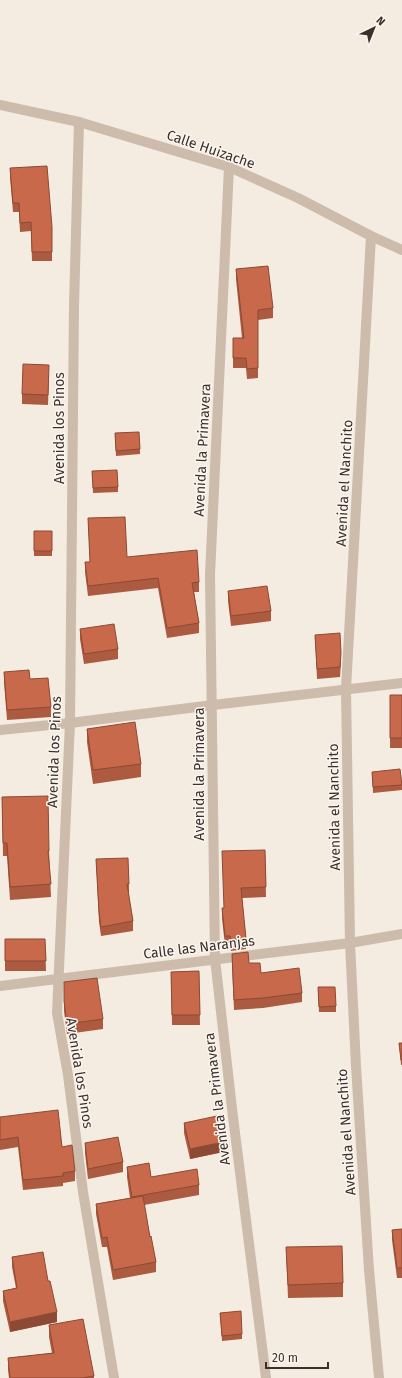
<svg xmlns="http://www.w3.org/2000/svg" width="402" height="1378" viewBox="0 0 402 1378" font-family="'Fira Sans',sans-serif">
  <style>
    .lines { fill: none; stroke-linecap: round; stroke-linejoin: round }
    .minor { stroke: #cdbbac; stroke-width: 10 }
    .tertiary { stroke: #cdbbac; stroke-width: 10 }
    .wall { fill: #ac5a40 }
    .shaded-wall { fill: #8c4a34 }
    .building { fill: #c8694b; stroke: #8c4a34 }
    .labels { text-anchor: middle; stroke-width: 3; stroke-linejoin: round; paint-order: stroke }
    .street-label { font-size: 14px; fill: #3b302b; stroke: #fbf5ee }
  </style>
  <rect width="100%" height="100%" fill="#f4ebe1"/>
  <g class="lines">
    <!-- minor -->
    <path class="minor" d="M79 122 74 306 70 723 57 1013 68 1075 83 1192 114 1378
      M229 167 210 575 215 959 233 1117 266 1378
      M371 236 346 689 350 943 356 1066 369 1270 379 1378
      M0 730 70 723 213 705 402 683
      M0 986 350 943 402 934"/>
    <!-- tertiary -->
    <path class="tertiary" d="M0 105 79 122 229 167 298 198 371 236 402 250"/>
  </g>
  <!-- wall -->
  <path class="wall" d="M10 168 52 227V261H32L31 231 20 232 19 212H13L10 177Z
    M236 269 273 308V318L258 320V378L247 379 246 368H233V338H242L236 279Z
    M49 375 48 405 22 404V394Z
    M115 433 140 449V454L116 456Z
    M92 471 118 487V492L93 493Z
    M88 518 127 557 199 582V592H194L199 623V633L167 638 158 588 88 596 85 572V562H90Z
    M34 531H52V556H34Z
    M228 591 271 611V621L231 626 228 601Z
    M80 629 118 649V659L84 664 80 639Z
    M315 635 341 663 340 677 317 679Z
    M4 672 51 707V717L7 720 4 682Z
    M390 695H402V748H390Z
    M87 729 141 764V777L93 784 87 742Z
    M372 772 402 785V790L373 793Z
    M2 797 49 851 51 897 10 900 7 856H3Z
    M265 850 266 897 242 898 246 939V949L231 951 230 945 225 946 222 918V908H224Z
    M96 859 129 884V894H128L133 921V931L101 936 99 922Z
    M5 939H45L46 971H5Z
    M232 954 249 963 261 973 302 993V1002L263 1008 234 1010 232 964Z
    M199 971 200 1025H172L171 972Z
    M318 987 336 1006V1012H319Z
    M64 1001 103 1019V1029L67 1034 64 1011Z
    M399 1043H402V1065H401Z
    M0 1117 62 1147 75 1171V1181L63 1183V1186L23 1190 18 1147 0 1150Z
    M184 1123 223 1152 190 1159 184 1133Z
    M85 1143 123 1162V1172L88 1179 85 1153Z
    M127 1167 151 1177 199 1185V1195L144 1205 150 1237 156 1262V1272L113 1280 107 1247H102L96 1214V1204L130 1198 127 1177Z
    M402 1229V1278H397L392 1240V1230Z
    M286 1247 343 1283V1297L288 1298Z
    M12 1257 48 1281 57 1322 10 1332 3 1301V1291L16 1288 12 1267Z
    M220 1313 242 1334V1339L222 1341Z
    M49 1325 94 1376V1378H9L8 1370V1358L52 1353 49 1337Z"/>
  <!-- shaded-wall -->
  <path class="shaded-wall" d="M223 1142V1152L190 1159V1149Z
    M57 1312V1322L10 1332V1322Z"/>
  <!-- building -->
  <path class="building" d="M47 166 52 227V252H32L31 222 20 223 19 203H13L10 168Z
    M268 266 273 308 258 310V368L247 369 246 358H233V338H244L236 269Z
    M23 364 49 365 48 395 22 394Z
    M139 432 140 449 116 451 115 433Z
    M117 470 118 487 93 488 92 471Z
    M125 517 127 557 197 550 199 582 192 583 199 623 167 628 158 578 88 586 85 562H90L88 518Z
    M34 531H52V551H34Z
    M267 586 271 611 231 616 228 591Z
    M114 624 118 649 84 654 80 629Z
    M340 633 341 653 340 667 317 669 315 635Z
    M29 670 30 679 48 678 51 707 7 710 4 672Z
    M390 695H402V738H390Z
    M135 722 141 764 93 770 87 729Z
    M400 769 402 785 373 787 372 772Z
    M48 796 49 851H48L51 884 10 887 7 843H3L2 797Z
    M265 850 266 887 241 888 246 939 231 941 230 936H225L222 908H224L222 851Z
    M128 858 129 884H127L133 921 101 927 99 912 96 859Z
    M5 939H45L46 961H5Z
    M248 952 249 963H260L261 973 299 968 302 993 263 998 234 1000 232 954Z
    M199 971 200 1015H172L171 972Z
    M97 978 103 1019 67 1024 64 1001V982Z
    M318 987H335L336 1006 319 1007Z
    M399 1043H402V1060H401Z
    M58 1110 62 1147 72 1145 75 1171 63 1173V1176L23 1180 18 1137 0 1140V1117Z
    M217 1116 223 1142 190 1149 184 1123Z
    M118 1137 123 1162 88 1169 85 1143Z
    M149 1163 151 1177 197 1169 199 1185 132 1197 127 1167Z
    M143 1196 150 1237 151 1236 156 1262 113 1270 107 1237 102 1238 96 1204Z
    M402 1229V1268H397L392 1230Z
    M342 1246 343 1283 288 1285 286 1247Z
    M43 1252 48 1281H50L57 1312 10 1322 3 1291 17 1288 12 1257Z
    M241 1311 242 1334 222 1336 220 1313Z
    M83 1319 94 1376 82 1378H10L8 1358 54 1353 49 1325Z"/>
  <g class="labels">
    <!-- street labels -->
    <g class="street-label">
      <text transform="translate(211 149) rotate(19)" y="5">Calle Huizache</text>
      <text transform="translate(59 428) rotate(-90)" y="5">Avenida los Pinos</text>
      <text transform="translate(202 450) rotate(-87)" y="5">Avenida la Primavera</text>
      <text transform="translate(344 483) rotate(-87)" y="5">Avenida el Nanchito</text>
      <text transform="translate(54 752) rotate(-88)" y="5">Avenida los Pinos</text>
      <text transform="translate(199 774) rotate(-90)" y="5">Avenida la Primavera</text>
      <text transform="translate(334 807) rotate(-91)" y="5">Avenida el Nanchito</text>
      <text transform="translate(199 947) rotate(-7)" y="5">Calle las Naranjas</text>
      <text transform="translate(80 1073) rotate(81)" y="5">Avenida los Pinos</text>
      <text transform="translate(217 1099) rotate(-97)" y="5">Avenida la Primavera</text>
      <text transform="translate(346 1132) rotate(-94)" y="5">Avenida el Nanchito</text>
    </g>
  </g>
  <!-- north arrow -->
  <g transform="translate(374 28) rotate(43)" stroke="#fbf5ee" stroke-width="3" paint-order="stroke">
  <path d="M0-3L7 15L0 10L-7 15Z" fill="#3b302b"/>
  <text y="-6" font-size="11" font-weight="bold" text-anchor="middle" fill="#3b302b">N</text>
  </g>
  <!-- scale -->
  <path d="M266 1362v6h62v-6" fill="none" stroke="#3b302b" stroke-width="2"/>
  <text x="272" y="1362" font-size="12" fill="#3b302b" stroke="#fbf5ee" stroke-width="3" paint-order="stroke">20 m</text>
</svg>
